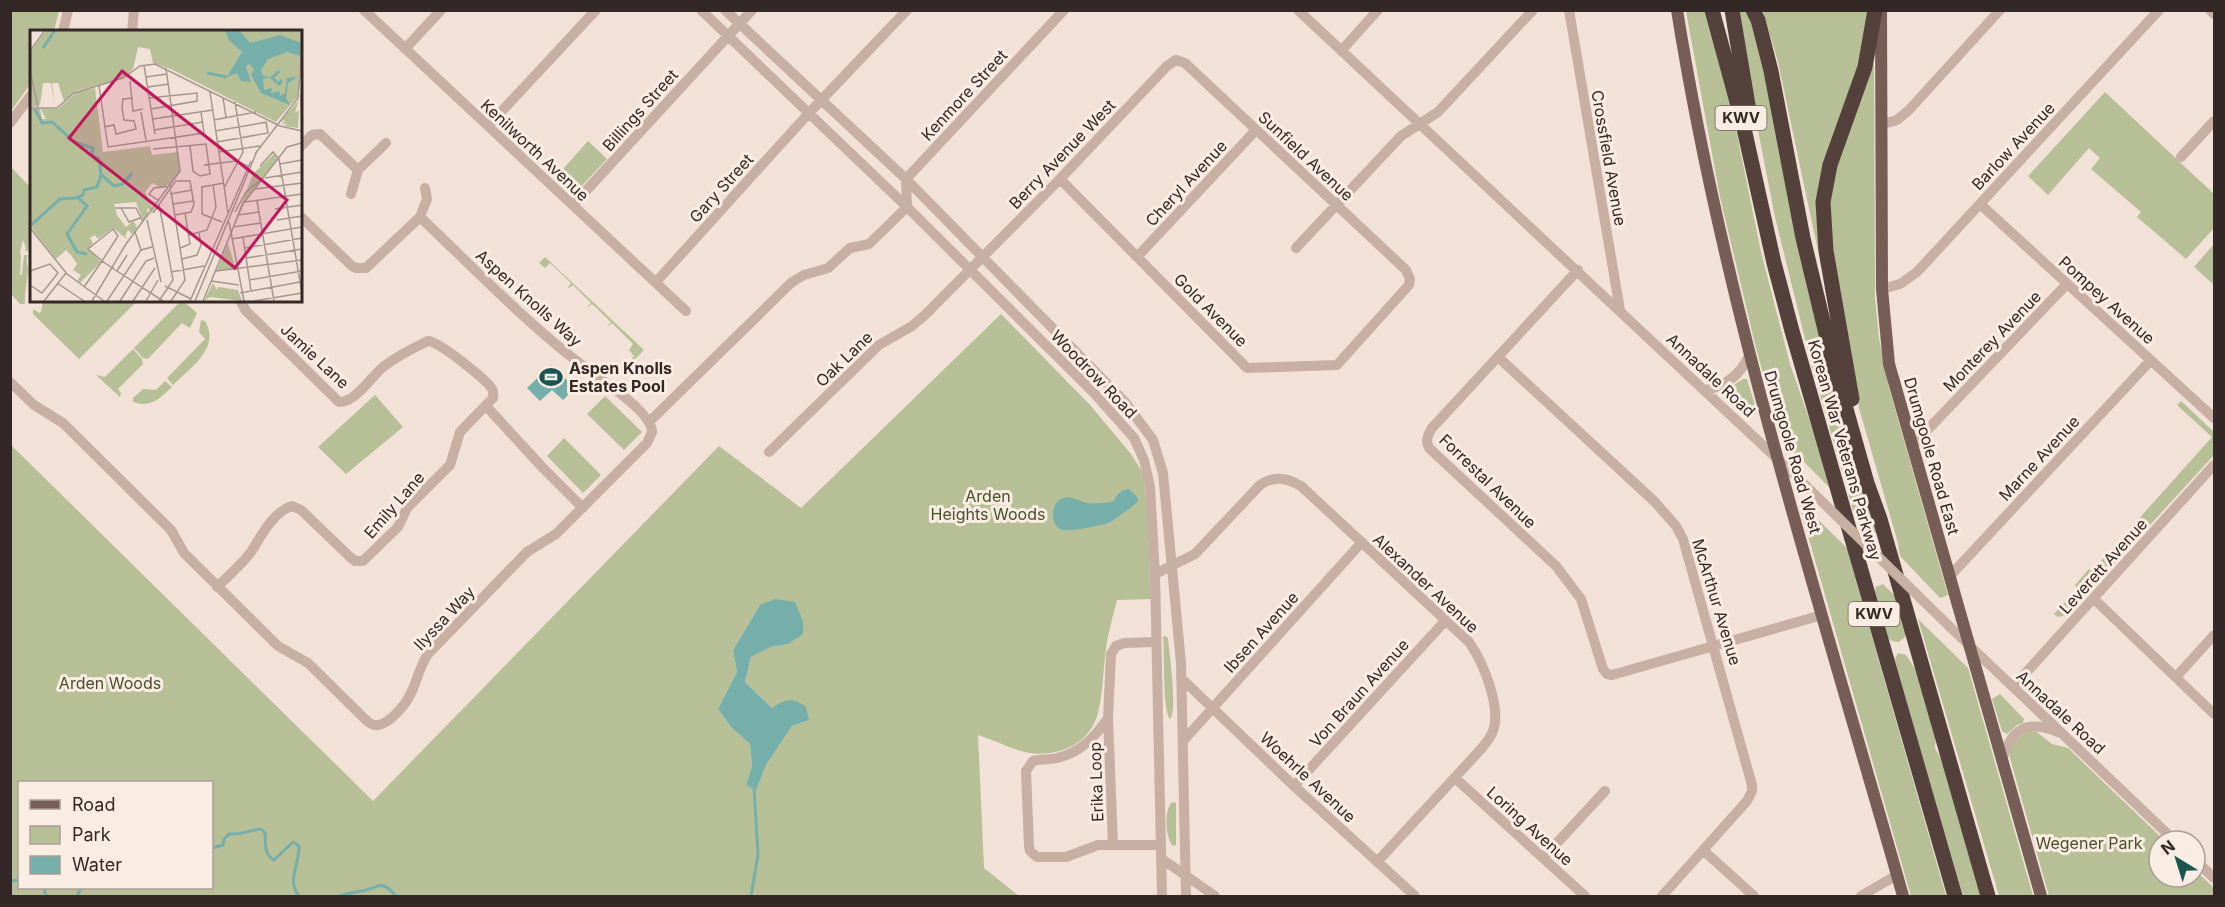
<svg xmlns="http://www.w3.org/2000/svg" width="2225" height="907" viewBox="0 0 2225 907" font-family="Inter,sans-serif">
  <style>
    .green { fill: #b7bf97; fill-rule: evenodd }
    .water { fill: #76aea9 }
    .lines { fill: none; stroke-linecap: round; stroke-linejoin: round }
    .stream { stroke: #76aea9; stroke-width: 3 }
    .minor { stroke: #c8afa3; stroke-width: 10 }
    .major { stroke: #765d56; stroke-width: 12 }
    .highway { stroke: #54413c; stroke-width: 15 }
    .minor-bridge { stroke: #c8afa3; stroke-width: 10 }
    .labels { text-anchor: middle; stroke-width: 6; stroke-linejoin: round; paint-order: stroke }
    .shield { fill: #f9ece3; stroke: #6e635e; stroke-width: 1.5 }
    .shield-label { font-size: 15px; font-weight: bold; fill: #332825 }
    .street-label { font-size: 16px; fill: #332825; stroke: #f9ece3 }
    .poi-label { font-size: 16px; font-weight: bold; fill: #332825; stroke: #f9ece3; text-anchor: start }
    .park-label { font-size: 16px; fill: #485129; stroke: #f9ece3 }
    .inset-river { fill: none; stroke: #76aea9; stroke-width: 3 }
    .inset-road { fill: none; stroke: #a59790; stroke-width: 1.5 }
    .view { fill: #c2185b; fill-opacity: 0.15; stroke: #c2185b; stroke-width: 3 }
    .inset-edge { fill: none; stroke: #332825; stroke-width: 3 }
  </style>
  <rect width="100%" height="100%" fill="#f1e1d7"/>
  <!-- green -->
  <path class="green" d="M11 10 59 11 54 31 32 32 31 83 11 111Z
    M1686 11H1707L1731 94 1734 120 1761 252 1790 364 1821 453 1831 489 1781 439 1756 348 1720 197Z
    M1737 11H1748L1881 538 1853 510 1812 367 1775 217 1737 23Z
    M1763 11H1873L1871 25 1831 153 1822 250 1818 251 1778 62Z
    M1874 63 1875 298 1879 339 1889 388 1948 595 1940 598 1900 556 1898 543 1859 408 1836 286 1828 208 1833 174Z
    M2105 92 2214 194V228L2186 259 2137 217 2141 212 2091 169 2100 158 2089 148 2048 195 2028 176Z
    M588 141 607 159 580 188 571 192 555 178Z
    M11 167 31 188 32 224 28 250 25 252 26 248 23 240 20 252 21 255 20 276 22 274 24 255H28C25 261 28 264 28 269 28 279 24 293 25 304H20L11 294Z
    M2214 244V285L2194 267Z
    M545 257 644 350 631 363 630 361 634 356 629 350 633 344 612 323 606 328 611 322 592 304 586 308 591 303 573 285 567 289 571 283 550 263 545 268 539 263Z
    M43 300H138L79 359 33 314V309L39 313 41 312Z
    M182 300 197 313 190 328 182 323 148 359 143 358 134 348Z
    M1001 314 1090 405 1131 454 1141 470 1144 481 1147 509 1151 599 1117 600C1113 616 1108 633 1106 649 1103 670 1103 692 1098 713 1090 744 1059 757 1030 753 1012 750 995 740 978 735L984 868 1019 896H11L10 444 373 801 719 446 801 508ZM760 605 788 644 771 647 751 657 745 682 772 708 809 720 792 726 766 765 756 789 746 785 752 766 750 744 731 727 718 709 737 672 733 650ZM20 782H212V888H20Z
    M201 320 205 321C221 348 190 368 173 385L167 378 205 339 199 332Z
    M133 349 142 359 143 364 118 389 121 393 120 397 96 375 105 377Z
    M1743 379H1747L1757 412 1755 415 1751 414 1728 393 1729 388Z
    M165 381 172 387C159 399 151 408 133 402V398L143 389 156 390Z
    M375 395 403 427 346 474 318 447Z
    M605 396 642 432 624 450 587 414Z
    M2181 401 2214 432V455L2085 596 2066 615 2058 617 2054 614 2077 589 2075 585 2089 569 2092 571 2212 437 2177 405Z
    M564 438 601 475 583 493 547 456Z
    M1801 503 1850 551 1851 563 1946 896H1911L1799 504Z
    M1883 584 1895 596 1906 632 1905 637 1899 642 1892 641 1887 637 1875 591 1876 587Z
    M1918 619 1968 668 2033 896H1999Z
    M1165 636 1168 638C1169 653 1178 710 1170 719 1162 710 1165 654 1163 637Z
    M1898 653 1906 655 1916 670 1936 735 1935 748 1944 764 1983 896H1963L1897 668 1895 659Z
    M2000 694 2024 719 2023 723 2017 725 2007 734 2002 731 1992 699Z
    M2027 732H2037L2052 744 2068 748 2165 841H2159V877H2195V870L2214 888V896H2049L2010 758C2008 747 2017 737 2027 732Z
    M1172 802 1176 803V845L1173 846C1165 838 1164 810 1172 802Z"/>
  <!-- water -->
  <path class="water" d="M551 365 575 388 563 400 552 390 540 401 527 388Z
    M1129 489 1137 497 1138 501C1134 506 1118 517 1112 521 1107 525 1068 532 1062 530 1050 525 1050 505 1061 499 1071 494 1078 501 1087 503 1095 504 1107 503 1114 501 1117 493 1121 491 1129 489Z
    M775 599 795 602 803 621V634L788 644 771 647 751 657 745 682 772 708C785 699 793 697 806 707L809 720 792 726 766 765 756 790 746 785 752 766 750 744 731 727 718 709 737 672 733 650 760 605Z"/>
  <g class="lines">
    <!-- stream -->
    <path class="stream" d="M212 848 223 845 224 839 229 834C242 835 249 830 261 829L265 833C266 844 263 853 274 860L293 842 299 846C300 863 286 881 299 896
      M10 881 20 880
      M44 888 46 896
      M77 896 81 888
      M339 896C347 894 354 892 362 891 379 888 380 878 396 896
      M751 896 758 855 754 789"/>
    <!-- minor -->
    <path class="minor" d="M364 10 686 311
      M701 10 907 207 1094 393 1134 438 1144 460 1150 487 1155 574 1162 896
      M725 10 906 179 1125 402 1153 440 1163 473 1181 663 1186 896
      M1298 10 1802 482
      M1569 10 1620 310
      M2210 10 2214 14
      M63 32 68 10
      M132 32 134 10
      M405 49 441 10
      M1341 51 1378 10
      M10 123 32 94
      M1883 124 1897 120 1909 110 2000 10
      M488 126 596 10
      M300 147 312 135 320 134 358 170
      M2181 157 2214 121
      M351 194 358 170 386 143
      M1980 204 2214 418
      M573 205 752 10
      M300 216 352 266 356 268H366L420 217 427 199 425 188
      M1296 248 1401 136 1438 112 1533 10
      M1137 257 1256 130
      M1578 270 1432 428C1428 435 1425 440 1429 448L1556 566 1581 599 1603 669 1607 674 1612 675 1822 615
      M656 282 808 114 907 10
      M1882 289 1900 284 1917 272 2159 10
      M1498 357 1655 502 1676 526 1683 539 1752 785V791L1747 801 1662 896
      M10 382 34 405 63 423 171 530 184 553 278 646 308 663 366 720C369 723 373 726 378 725 389 724 404 706 409 697 417 683 419 667 428 654L527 552 556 534 647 443 652 432C652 413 606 383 591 372 529 326 476 270 420 217
      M1706 390C1726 386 1740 375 1749 356
      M487 407 542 467 583 508
      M649 422 792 282 804 275 828 268 850 248 869 244 907 207 906 179 1064 10
      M1913 445 2067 284
      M769 452 879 345 912 326 925 315 1060 179 1167 66 1176 60 1185 63 1406 270 1410 279 1409 285 1337 365 1247 368 1060 179
      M1155 574 1195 554 1260 485C1274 475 1287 478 1301 486L1469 642C1483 662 1500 704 1494 728 1492 736 1487 742 1482 748L1377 862
      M1950 576 2151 360
      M217 587C228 576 242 564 251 552 261 536 273 512 292 506L301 510 350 557 355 561H363L398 527 407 508 450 465 460 432 493 398C493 394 494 392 492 389 486 379 438 341 428 341 413 348 396 357 383 367 371 377 356 402 339 402L246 311 240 300
      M2094 599 2214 714
      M1950 627 2175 841
      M1156 642 1124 643 1116 646 1111 654 1108 718C1095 737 1080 753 1057 758 1049 760 1041 759 1033 761L1026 771 1029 846 1030 851 1037 857H1066L1098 845H1160
      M2176 677 2214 635
      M1181 678 1294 786 1415 896
      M2013 687 2214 465
      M1108 718 1113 845
      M1183 741 1362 542
      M2002 762C2010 729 2026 719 2058 732
      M1455 778 1585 896
      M1294 786 1446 620
      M1704 851 1754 896
      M1543 858 1605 791
      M1162 859 1215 896
      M2195 860 2214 878
      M1861 896 1897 875"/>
    <!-- major -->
    <path class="major" d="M1677 10C1725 312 1820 603 1903 896
      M1881 10 1882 289 1889 364 2041 896"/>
    <!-- highway -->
    <path class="highway" d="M1712 10 1743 124 1774 263 1792 331 1955 896
      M1732 10 1749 111
      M1753 10 1758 20 1771 71 1803 238 1833 363 1867 483 1880 519 1988 896
      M1852 399 1826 251 1823 202 1830 165 1865 67 1875 10"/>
    <!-- minor-bridge -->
    <path class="minor-bridge" d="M1802 482 1950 627"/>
  </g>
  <!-- icons -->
  <defs>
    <g id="stadium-bare" transform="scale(1.8)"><path d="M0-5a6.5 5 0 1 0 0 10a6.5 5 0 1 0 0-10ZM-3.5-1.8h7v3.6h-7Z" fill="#1b5451" stroke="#f9ece3" stroke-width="2.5" paint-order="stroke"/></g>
  </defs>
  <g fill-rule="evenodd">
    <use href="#stadium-bare" x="551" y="377"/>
  </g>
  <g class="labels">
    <!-- shield labels -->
    <g class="shield">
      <rect x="1715.5" y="106" width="51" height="24" rx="4.5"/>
      <rect x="1848.5" y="602" width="51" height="24" rx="4.5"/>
    </g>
    <g class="shield-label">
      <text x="1741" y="123">KWV</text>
      <text x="1874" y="619">KWV</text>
    </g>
    <!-- street labels -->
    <g class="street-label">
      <text transform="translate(964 95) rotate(-47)" y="6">Kenmore Street</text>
      <text transform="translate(640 110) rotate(-48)" y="6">Billings Street</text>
      <text transform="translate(2013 146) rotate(-47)" y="6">Barlow Avenue</text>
      <text transform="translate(535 150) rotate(43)" y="6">Kenilworth Avenue</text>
      <text transform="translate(1062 154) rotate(-46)" y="6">Berry Avenue West</text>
      <text transform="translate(1306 156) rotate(43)" y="6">Sunfield Avenue</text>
      <text transform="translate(1609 158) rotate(80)" y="6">Crossfield Avenue</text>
      <text transform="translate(1186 183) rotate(-47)" y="6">Cheryl Avenue</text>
      <text transform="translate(721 188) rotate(-48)" y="6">Gary Street</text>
      <text transform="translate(529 298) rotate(42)" y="6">Aspen Knolls Way</text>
      <text transform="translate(2107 300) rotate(42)" y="6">Pompey Avenue</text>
      <text transform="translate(1211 310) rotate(45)" y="6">Gold Avenue</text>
      <text transform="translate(1992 341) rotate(-46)" y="6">Monterey Avenue</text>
      <text transform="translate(315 356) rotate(43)" y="6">Jamie Lane</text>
      <text transform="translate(844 359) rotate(-44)" y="6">Oak Lane</text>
      <text transform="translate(1094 374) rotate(46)" y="6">Woodrow Road</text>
      <text transform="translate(1711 375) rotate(43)" y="6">Annadale Road</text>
      <text transform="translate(1845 450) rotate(74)" y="6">Korean War Veterans Parkway</text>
      <text transform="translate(1793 452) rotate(74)" y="6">Drumgoole Road West</text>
      <text transform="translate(1932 456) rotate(74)" y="6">Drumgoole Road East</text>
      <text transform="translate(2039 458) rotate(-47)" y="6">Marne Avenue</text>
      <text transform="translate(1488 481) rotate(44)" y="6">Forrestal Avenue</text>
      <text transform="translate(394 505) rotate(-49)" y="6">Emily Lane</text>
      <text transform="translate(2103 566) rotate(-48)" y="6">Leverett Avenue</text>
      <text transform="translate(1426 583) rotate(43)" y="6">Alexander Avenue</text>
      <text transform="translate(1717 602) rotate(73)" y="6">McArthur Avenue</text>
      <text transform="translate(444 618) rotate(-47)" y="6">Ilyssa Way</text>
      <text transform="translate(1261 632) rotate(-48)" y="6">Ibsen Avenue</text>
      <text transform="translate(1359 693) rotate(-48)" y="6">Von Braun Avenue</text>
      <text transform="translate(2061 712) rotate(43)" y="6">Annadale Road</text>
      <text transform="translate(1308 777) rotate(43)" y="6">Woehrle Avenue</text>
      <text transform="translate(1096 782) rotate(-92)" y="6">Erika Loop</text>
      <text transform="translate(1530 826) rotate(42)" y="6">Loring Avenue</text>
    </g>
    <!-- poi labels -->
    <g class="poi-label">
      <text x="569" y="374">Aspen Knolls<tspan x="569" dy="18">Estates Pool</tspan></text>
    </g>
    <!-- park labels -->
    <g class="park-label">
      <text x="988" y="502">Arden<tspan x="988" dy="18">Heights Woods</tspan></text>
      <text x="110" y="689">Arden Woods</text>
      <text x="2089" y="849">Wegener Park</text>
    </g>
  </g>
  <!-- overview -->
  <g transform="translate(30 30)">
    <rect width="272" height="272" fill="#f1e1d7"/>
    <path d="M16 0H270L269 65 246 92 141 39 123 33 120 19 108 17 103 39 92 48 46 61 34 71 28 53H22L25 76 21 53H13L10 75 0 78V23ZM65 58 73 122 120 116 122 125 148 122 150 142 143 152 132 158 122 153 115 162 123 179 128 175 115 191 122 181 117 178 118 186 113 191 106 172 84 174 87 185 96 197 103 191 108 197 104 194 107 198 102 204 98 200 95 206 98 210 83 198 68 209 65 205 60 208 63 213 58 219 71 232 50 253 47 251 51 245 43 240 47 234 41 225 36 220 26 229 0 196V79L10 78 12 89H16L11 79H28L47 62ZM269 70 265 83 269 80 268 98 255 96 257 93 252 95 255 90 249 93ZM244 124 247 129 214 172 202 198 223 144ZM198 213 206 240H187ZM183 253 187 260 188 257 208 260 212 271 180 267 174 271Z" fill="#b7bf97"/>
    <path d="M195 0H209L220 13 250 5 271 13V26L257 22 238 29 231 40 233 46 241 47 233 49 234 60 242 58 241 63 249 61 250 66 255 63 257 48 268 47 258 53 256 68 260 75 231 63 221 45 224 40 220 34 216 36 221 52 211 51 207 43 197 47 212 22 199 10Z" fill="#76aea9"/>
    <path class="inset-river" d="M13 18 25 0M249 41 242 48 249 54 252 50M177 43 197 47M72 145 84 156 93 154 102 143M48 168 57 176 37 204 47 222 57 224M0 196 30 169 46 168 53 165 54 160 67 157 71 146 69 129 62 125 63 118 44 112 22 92 12 93 5 79"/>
    <path class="inset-road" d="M0 21 15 0M114 35 125 104M0 41 8 77M116 47 137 44M270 47 271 0M100 51 103 81 113 79M69 56 78 117 174 103 171 82M118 57 139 54M180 62 198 183M271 64 272 116M119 68 167 63V71L121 79M193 68 196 87M0 78H27L44 63 93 48 110 36 125 34 250 96 272 101M111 82 116 110M123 89 183 80M184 90 226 82M74 97 84 95 86 104 106 99 104 91 94 90 92 78 93 69 103 68M124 100 173 92M185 101 237 92M187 112 238 103 236 92M123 119 176 114 180 144 170 146 163 141 160 116M189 122 230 116M225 124 268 68 270 45M250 134 272 130M174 135 206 131 218 136M230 136 243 122 249 129 272 263M235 148 272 142M145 151H160L164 174 161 182 145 185M194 158 213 122 205 72M225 159 272 153M141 161 155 250 141 271M140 164 162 160M129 171 119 164 124 158 141 156M227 171 244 271M215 172 272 164M143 174 163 171M85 178H106L113 192M91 178 99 192 110 188M245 179 272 175M205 182 216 162 233 148M123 183 145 152M208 185 229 182M117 190 131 252M247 190 272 186M192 192 172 184V157L194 153M199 192 214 271M203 197 231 193M0 198 37 244 74 271M105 202 111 220M159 205 177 200 186 177 183 154M213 207 221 261M202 209 272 197M150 218 160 214 155 183M215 218 272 208M216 228 272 219M152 229 167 225 171 215 169 203M0 241 20 234 28 243 12 263 0 255M87 241 97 225M186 241 272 230M141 242 174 236M219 250 272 241M181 251 209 255M27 253 54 271M135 256 161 269M54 257 72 231 88 206 83 199 58 219 71 230 72 231 87 241 133 271M210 263 270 252M14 271 36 243M62 271 96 214 150 141 136 38M77 271 111 220 122 217M90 271 116 231 124 228M103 271 125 238M116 271 128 250M129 271 143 250 129 174M160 271 221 131M165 271 227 121M173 271 213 174 257 117 271 113M224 271 272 263"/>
    <path class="view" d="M92 41 257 170 205 238 39 108Z"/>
    <rect width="272" height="272" class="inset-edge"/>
  </g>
  <!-- border -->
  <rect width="2225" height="907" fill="none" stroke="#332825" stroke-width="24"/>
  <!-- legend -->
  <rect x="18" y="781" width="195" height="108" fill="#f9ece3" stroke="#aa9e97" stroke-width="1.5"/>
  <rect x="30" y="800" width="30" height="9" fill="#765d56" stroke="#aa9e97" stroke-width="1.5"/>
  <text x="72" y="811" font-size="18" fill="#332825">Road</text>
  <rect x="30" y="826" width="30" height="18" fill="#b7bf97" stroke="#aa9e97" stroke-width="1.5"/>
  <text x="72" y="841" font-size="18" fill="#332825">Park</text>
  <rect x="30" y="856" width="30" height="18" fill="#76aea9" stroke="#aa9e97" stroke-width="1.5"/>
  <text x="72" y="871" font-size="18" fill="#332825">Water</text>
  <!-- north arrow -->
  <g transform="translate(2177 859) rotate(322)"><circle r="28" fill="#f9ece3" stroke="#aa9e97" stroke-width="1.5"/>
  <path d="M0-4.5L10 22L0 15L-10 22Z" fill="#1b5451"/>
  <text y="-9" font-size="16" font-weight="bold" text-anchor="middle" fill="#332825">N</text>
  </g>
</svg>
